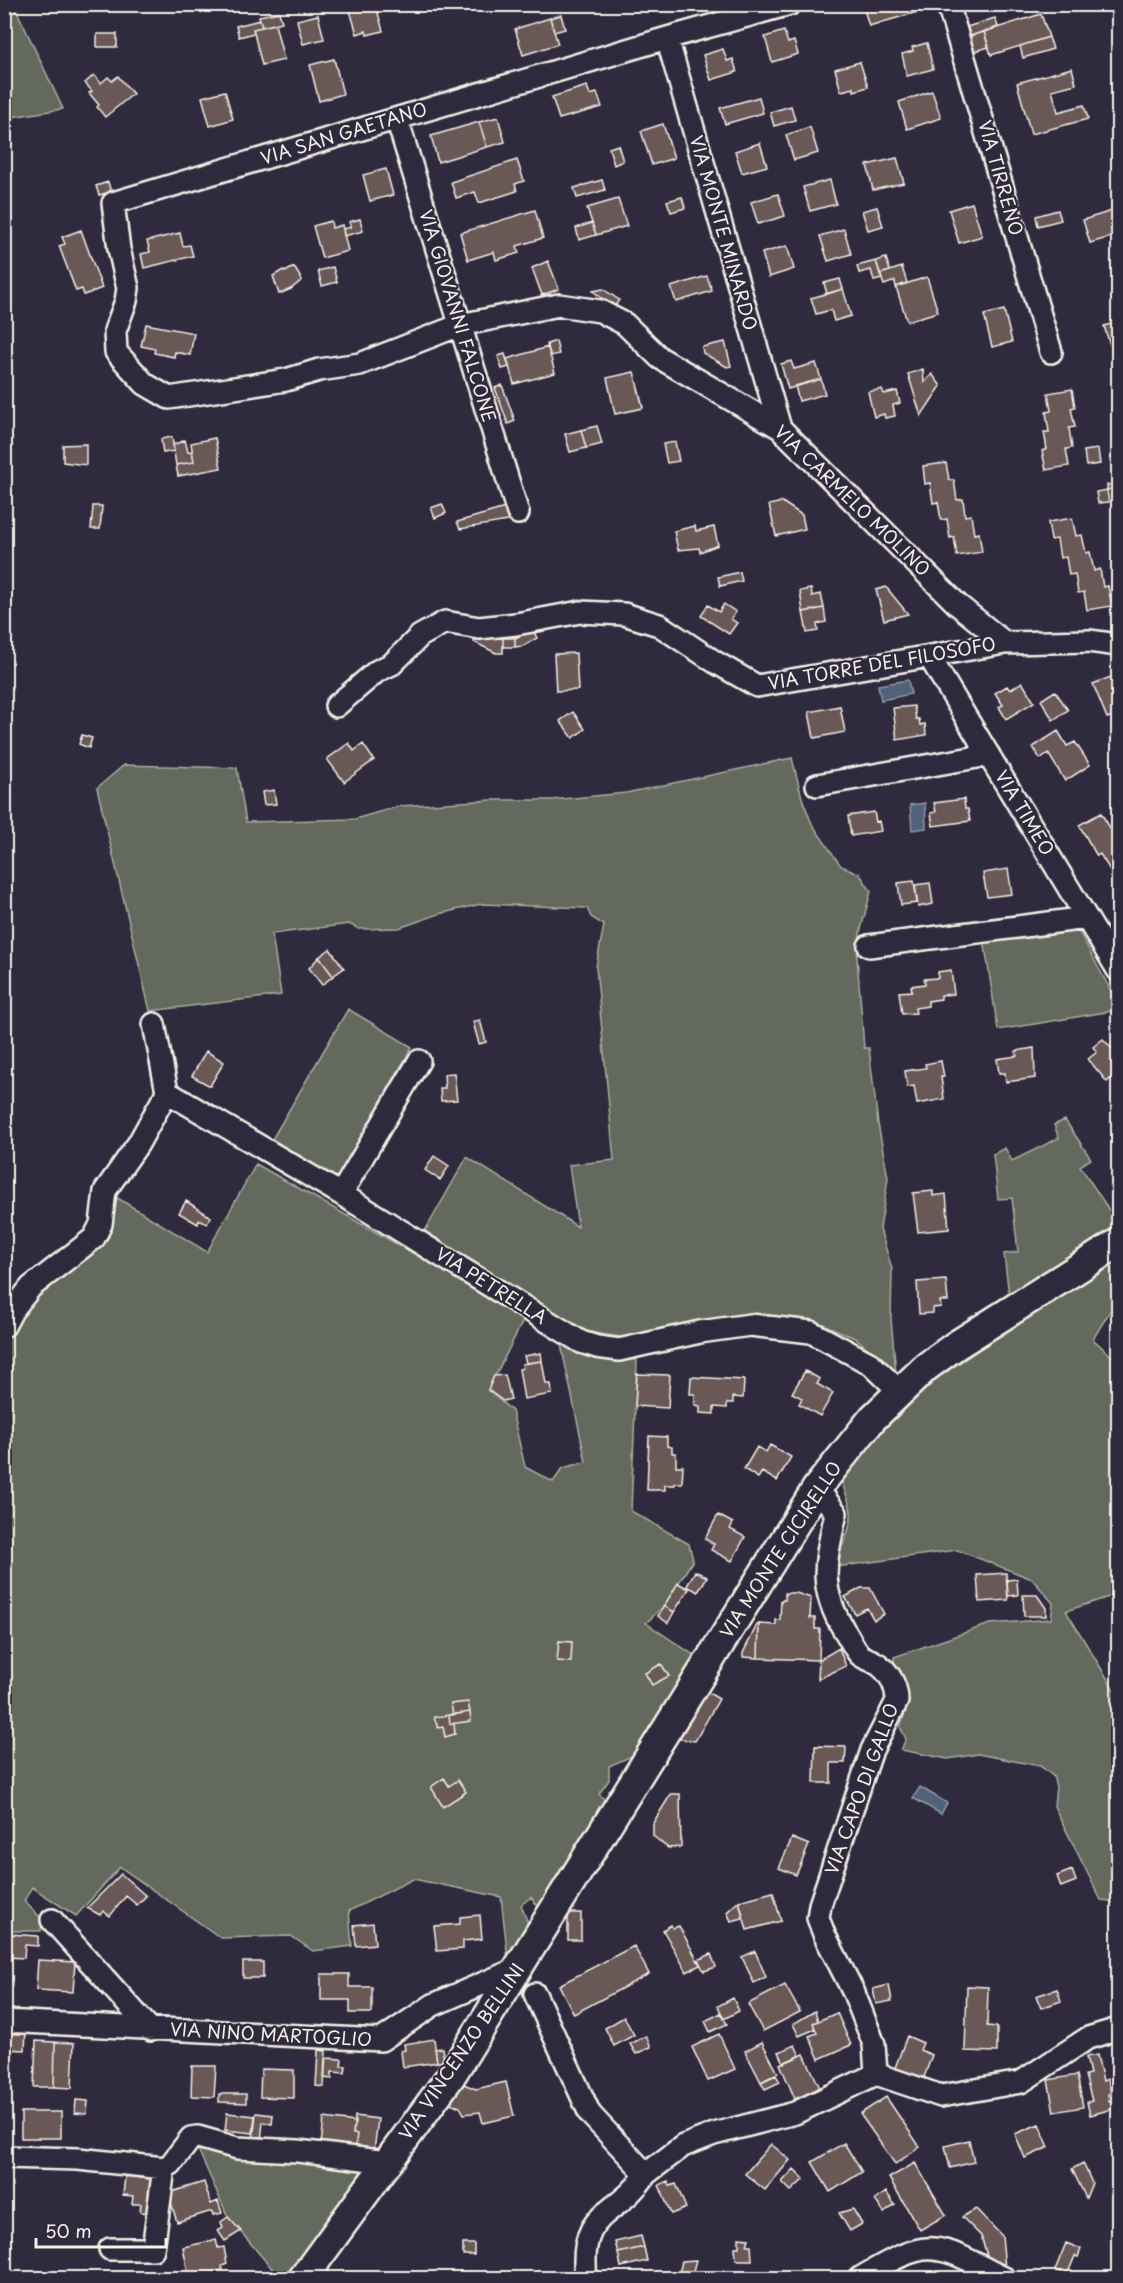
<svg xmlns="http://www.w3.org/2000/svg" width="1123" height="2283" viewBox="0 0 1123 2283" font-family="'Playpen Sans',sans-serif">
  <style>
    .green { fill: #64695b; stroke: #acada2; stroke-width: 1.5 }
    .water { fill: #4f627a; stroke: #919ba6; stroke-width: 1.5 }
    .building { fill: #695957; stroke: #f4f1e8; stroke-width: 1.5 }
    .lines { fill: none; stroke-linecap: round; stroke-linejoin: round }
    .street-casing { stroke: #f4f1e8; stroke-width: 26 }
    .secondary-casing { stroke: #f4f1e8; stroke-width: 33 }
    .street { stroke: #2f2a3d; stroke-width: 21 }
    .secondary { stroke: #2f2a3d; stroke-width: 28 }
    .labels { text-anchor: middle; stroke-width: 4.5; stroke-linejoin: round; paint-order: stroke }
    .street-label { font-size: 18px; fill: #f4f1e8; stroke: #2f2a3d }
  </style>
  <rect width="100%" height="100%" fill="#2f2a3d"/>
  <filter id="ink" filterUnits="userSpaceOnUse"><feTurbulence type="fractalNoise" baseFrequency=".0167" numOctaves="2"/><feDisplacementMap in="SourceGraphic" scale="12" xChannelSelector="R" yChannelSelector="G"/><feConvolveMatrix kernelMatrix="1 2 1 2 8 2 1 2 1" color-interpolation-filters="sRGB"/></filter>
  <g filter="url(#ink)">
    <!-- green -->
    <path class="green" d="M5 4 14 5 63 109 5 118Z
      M792 758 802 798 812 824 841 866 859 873 871 891 860 933 857 957 864 1048H869L878 1124 888 1178 880 1229 892 1269 891 1319 896 1373 857 1339 821 1323 742 1316 722 1318 621 1337 582 1331 425 1231 467 1157 578 1227 569 1165 614 1160 596 967 604 925 591 917 587 908 481 904 439 914 399 928 359 929 349 924 272 934 281 995 150 1011 97 788 124 765 237 768 246 822 355 819 400 806 492 800H552L626 793Z
      M1077 928 1118 1004V1010L998 1030 984 940Z
      M348 1009 412 1047 337 1178 271 1141Z
      M1065 1120 1091 1159 1080 1166 1109 1210 1118 1205V1230L1009 1295 1004 1254 1018 1252 1012 1198 998 1199 993 1154 1005 1148 1012 1161 1059 1138 1054 1125Z
      M256 1164 525 1317 488 1390 512 1411 525 1467 553 1482 563 1468 586 1462 560 1340 591 1355 637 1360 631 1511 689 1544 693 1560 664 1606 646 1623 698 1658 641 1752 609 1766V1780L599 1794 608 1803 539 1908 531 1897 521 1905 529 1926 508 1959 501 1897 413 1879 349 1911 352 1946 313 1951 291 1936 221 1938 120 1867 76 1916 32 1887 24 1901 43 1920 41 1931H5L4 1423C15 1411 7 1405 5 1393 2 1383 2 1348 5 1338 17 1298 77 1262 109 1237L111 1194 207 1252Z
      M1118 1261V1298L1093 1339 1118 1362V1594L1066 1611 1118 1696V1908L1111 1901 1101 1900 1054 1806 1056 1787 1053 1776 1040 1766 978 1754 948 1759 901 1750 906 1739 900 1727C903 1717 910 1704 908 1694 906 1679 894 1676 894 1657L990 1624 1051 1619 1053 1603 1032 1579 957 1550 835 1567C839 1549 851 1533 851 1516 852 1505 845 1493 842 1483L850 1467 915 1394 981 1348Z
      M196 2145 360 2169 362 2176 288 2278H253L275 2272 228 2217Z"/>
    <!-- water -->
    <path class="water" d="M908 680 911 694 881 700 878 685Z
      M925 803 926 828 912 830 910 805Z
      M920 1787 947 1803 941 1814 913 1798Z"/>
    <!-- building -->
    <path class="building" d="M356 4 376 6 383 31 367 35 366 31 357 34 349 7Z
      M868 4H919L921 11 869 26 863 6Z
      M279 12 282 22 262 27 259 16Z
      M1041 14 1049 37 991 55 984 32Z
      M318 15 324 39 303 44 297 20Z
      M561 15 565 29 554 32 550 18Z
      M550 18 558 44 523 55 515 29Z
      M995 18 998 27 970 36 967 27Z
      M260 20 262 27 253 29 254 33 239 37 236 26Z
      M275 24 284 60 262 65 253 29Z
      M784 31 788 43 794 41 798 54 772 62 765 37Z
      M984 32 989 47 971 52 966 37Z
      M97 34H117V47H97Z
      M1049 37 1053 49 1023 58 1020 46Z
      M927 43 933 69 907 76 902 54 913 51 912 47Z
      M723 49 727 61 733 59 737 72 711 80 703 55Z
      M334 59 343 94 319 101 310 65Z
      M860 62 868 87 854 91V88L841 91 835 69Z
      M1072 68 1076 84 1052 90 1058 112 1084 105 1088 119 1031 134 1017 83Z
      M1118 69V93L1112 71Z
      M94 75 101 83 108 77 112 81 118 76 133 94 105 117 97 107 99 105 89 93 92 91 85 83Z
      M587 86 590 95 597 93 602 107 559 119 552 97Z
      M225 91 233 119 210 126 202 97Z
      M932 91 941 118 907 129 899 102Z
      M759 97 763 113 725 124 720 108Z
      M791 106 795 120 774 126 770 112Z
      M498 117 505 142 487 147 479 122Z
      M479 122 487 147 438 162 431 136Z
      M663 124 674 158 652 165 641 131Z
      M810 127 818 153 794 160 786 135Z
      M760 143 767 166 742 173 735 151Z
      M618 145 623 161 614 165 609 148Z
      M897 158 904 183 873 190 867 165Z
      M517 160 524 181 515 184 517 191 479 203 475 192 456 198 451 182Z
      M386 169 393 195 370 201 363 175Z
      M602 180 605 190 577 198 574 188Z
      M830 180 836 204 810 211 803 187Z
      M108 182 111 192 99 195 96 186Z
      M778 194 785 216 758 224 751 202Z
      M682 197 685 208 671 212 667 201Z
      M618 199 627 226 596 235 587 208Z
      M972 203 982 236 959 243 949 210Z
      M877 207 883 226 868 230 862 211Z
      M535 210 543 238 517 246 519 253 496 260 494 252 468 260 460 233Z
      M1058 210 1061 220 1038 226 1036 216Z
      M1115 210 1118 221V235L1090 243 1083 220Z
      M360 219 363 231 344 236 343 229 351 227 349 222Z
      M331 221 332 228 342 225 348 251 322 258 313 226Z
      M592 223 596 235 579 240 576 228Z
      M844 229 851 254 828 261 820 236Z
      M81 230 102 288 84 295 82 289 76 291 59 246 65 244 62 237Z
      M180 233 183 246 190 245 193 256 144 268 141 254 150 252 147 241Z
      M787 246 794 269 769 277 762 253Z
      M886 258 890 271 880 274 876 261Z
      M548 261 559 289 542 295 532 268Z
      M876 261 882 279 874 281 871 270 859 273 857 266Z
      M294 267 302 280 291 289 279 294 273 276 283 270 285 272Z
      M333 267 337 282 322 286 318 271Z
      M902 267 907 283 896 287 895 281 884 285 880 274Z
      M707 276 712 291 676 302 671 287Z
      M927 277 938 312 907 321 896 287Z
      M840 279 843 289 827 294 824 283Z
      M603 289 619 300 614 308 593 291Z
      M843 289 851 316 834 321 831 310 816 314 811 298Z
      M1004 310 1012 342 992 347 984 315Z
      M1118 322V346L1111 348 1104 326Z
      M146 324 194 333 190 355 175 352 174 357 154 353 155 349 141 346Z
      M556 341 559 354 550 356 547 344Z
      M725 342 731 366 727 367 703 353 702 347Z
      M548 347 555 373 514 384 507 359Z
      M505 354 509 367 502 369 498 356Z
      M791 361 794 369 816 363 821 379 788 389 781 364Z
      M923 369 924 383 932 374 941 386 921 416 908 374Z
      M634 372 643 408 615 414 607 378Z
      M821 379 825 394 799 401 795 386Z
      M502 385 515 421 508 424 495 388Z
      M882 389 884 394 897 391 900 403 893 405 895 416 885 418 884 414 874 417 868 392Z
      M1072 389 1075 407 1071 408 1075 427 1069 428 1072 448 1066 449 1069 466 1046 470 1042 451 1047 449 1044 432H1049L1046 412 1051 411 1048 393Z
      M597 426 602 444 586 448 581 430Z
      M581 430 586 448 570 452 565 434Z
      M172 437 174 451 163 453 161 439Z
      M215 438 221 468 178 476 176 465 194 462 191 443Z
      M185 440 188 452 192 451 194 462 176 465 173 445Z
      M675 442 679 461 667 463 663 444Z
      M86 444V465L63 462V445Z
      M1098 449 1100 464 1086 466 1084 451Z
      M946 463 949 480H954L957 500 963 499 965 516 971 515 974 534 979 533 982 552 957 556 954 537 950 538 947 519 941 520 938 502 933 503 930 483 925 484 923 466Z
      M1118 484V502L1115 503 1112 489 1107 490V485Z
      M1107 490 1109 502 1098 503 1096 492Z
      M782 502 802 515 805 529 776 536 769 505Z
      M442 504 446 513 435 518 431 508Z
      M93 506H102L100 529H91Z
      M505 508 508 521 460 529 457 522Z
      M1072 518 1076 536 1082 535 1086 553 1090 552 1094 571 1100 569 1103 587 1108 586 1112 606 1087 610 1084 592 1078 593 1075 574 1069 575 1066 557 1060 558 1057 539 1051 540 1048 522Z
      M695 526 696 531 714 527 718 545 700 552 699 548 678 550 674 531Z
      M740 572 742 581 720 586 718 577Z
      M886 587 908 614 884 620 876 590Z
      M811 589 812 596 821 594 824 608 803 612 800 591Z
      M724 604 736 612 731 619 737 623 729 634 701 616 708 605 719 612Z
      M824 608 826 622 817 624 818 631 807 633 803 612Z
      M533 630 537 638 523 646 515 647V638Z
      M474 638H503V653H496L474 642Z
      M503 638H515V647H503Z
      M576 653 578 690 556 691 554 654Z
      M1118 674V714L1107 718 1093 684Z
      M1022 682 1034 702 1006 719 999 707 1003 705 995 693 1007 686 1010 690Z
      M1055 691 1068 710 1053 720 1041 700Z
      M840 706 845 732 814 738 809 712Z
      M914 706 916 719H919L920 725 925 724 926 735 897 740 893 708Z
      M573 712 585 729 573 738 560 721Z
      M1058 731 1067 746 1075 742 1090 765 1065 781 1048 753 1040 759 1033 747Z
      M82 735 92 738 89 748 79 744Z
      M349 743 354 751 363 744 374 760 344 782 327 759Z
      M274 790 276 804 264 805 262 792Z
      M964 799 965 809H968L970 821 933 826 931 813 936 812 934 803Z
      M874 812 876 822 879 821 881 831 851 836 848 816Z
      M1101 813 1118 841 1116 854 1118 865 1110 870 1100 854 1097 856 1079 825Z
      M1008 869 1012 894 987 897 983 873Z
      M914 881 917 903 901 905 898 883Z
      M930 883 933 904 918 907 915 885Z
      M330 949 344 968 333 976 319 957Z
      M319 957 333 976 322 985 309 968Z
      M951 970 954 994 941 995V999L928 1001V1006L915 1008 916 1013 902 1014 899 992 912 991 911 986 925 984 924 979 938 978V972Z
      M480 1020 486 1042 479 1044 473 1022Z
      M1103 1039 1118 1055V1072L1107 1082 1088 1059 1097 1052 1093 1047Z
      M1034 1048 1035 1078 1006 1082 1005 1073H999L997 1059 1017 1056 1016 1051Z
      M206 1051 224 1062 210 1086 192 1076Z
      M941 1061 944 1077H941L944 1099 917 1104 914 1086 907 1087 905 1071 926 1068 925 1064Z
      M454 1073 457 1100 441 1101 440 1088H445L444 1074Z
      M434 1156 449 1166 440 1180 425 1170Z
      M933 1191V1196L946 1194 949 1229 918 1232 913 1193Z
      M186 1201 211 1217 207 1224 199 1220 198 1224 179 1213Z
      M946 1280 948 1301H940L941 1307 933 1308V1313L919 1314 917 1282Z
      M541 1353 542 1361 526 1363 524 1356Z
      M542 1361 546 1384H551L552 1394 524 1399 519 1369 523 1368 522 1364Z
      M805 1371 820 1379 817 1384 833 1393 820 1416 799 1404 802 1398 792 1393Z
      M637 1374 670 1375 668 1408 635 1406Z
      M505 1375 511 1399 503 1401 488 1390 494 1376Z
      M691 1377 744 1380 743 1398 733 1397V1403H727V1408L714 1407V1414L700 1413V1406L695 1405V1394H690Z
      M649 1436 667 1437V1446L672 1447V1453H676V1466H683L682 1483H675V1485H665V1490H647Z
      M770 1445 791 1457 777 1481 762 1472 758 1478 744 1469 757 1447 766 1452Z
      M718 1515 733 1523 730 1529 745 1537 732 1561 711 1550 714 1544 705 1539Z
      M695 1571 707 1577 698 1592 687 1586Z
      M1006 1573 1008 1600 979 1602 977 1575Z
      M1017 1579 1018 1595 1008 1596 1007 1580Z
      M678 1583 689 1589 674 1612 664 1606Z
      M861 1588H870L884 1614 874 1620 867 1608 855 1614 845 1597Z
      M785 1593H796L811 1598 810 1618H815V1629H820L819 1660 758 1658 759 1624 776 1625V1620H780L781 1600H785Z
      M1023 1595H1037L1046 1608V1616H1024Z
      M664 1606 674 1612 668 1623 658 1616Z
      M759 1624 758 1658 743 1657V1653L757 1625Z
      M559 1641 572 1642 571 1662 557 1661Z
      M839 1648 846 1666 818 1679 819 1660Z
      M661 1664 669 1676 652 1685 645 1673Z
      M707 1692 719 1699 695 1741 678 1739Z
      M468 1702 470 1712 453 1715 451 1704Z
      M470 1712 471 1721 450 1724 449 1715Z
      M449 1715 450 1724H454L455 1734 445 1737 443 1727 438 1728 434 1717Z
      M815 1746 846 1747 845 1763H831V1783H814Z
      M444 1778 449 1786 458 1780 466 1792 443 1807 431 1787Z
      M671 1794H680L681 1847 668 1848 653 1836V1823Z
      M792 1838 809 1845 796 1875 779 1868Z
      M1072 1870 1076 1881 1061 1887 1057 1876Z
      M121 1874 146 1896 137 1905 126 1896 110 1916 103 1911 100 1915 87 1908Z
      M773 1892 781 1921 747 1930 739 1901Z
      M739 1901 743 1918 731 1921 727 1912Z
      M568 1913H581V1940H568Z
      M480 1915 482 1939 463 1941V1949L437 1951 434 1926 460 1924V1917Z
      M373 1923 375 1944 356 1946 354 1925Z
      M671 1925 673 1928 679 1926 700 1965 687 1972 663 1930Z
      M9 1934 38 1936V1946L25 1945 24 1958 7 1957Z
      M634 1946 649 1974 574 2014 559 1985Z
      M755 1951 766 1977 754 1983 742 1957Z
      M711 1954 716 1967 704 1971 698 1960Z
      M38 1960 75 1962 73 1992 36 1990Z
      M243 1962H263V1978H243Z
      M321 1974H349V1987H372V2013H350V2000H321Z
      M785 1985 800 2012 763 2031 748 2004Z
      M889 1985 892 2001 876 2004 873 1989Z
      M967 1986 988 1987 987 2026 997 2027V2052L965 2051Z
      M1057 1989 1061 2001 1041 2008 1036 1996Z
      M733 1998 739 2011 724 2019 718 2006Z
      M815 2011 818 2021 813 2023 815 2029 799 2036 793 2024Z
      M721 2013 727 2024 710 2032 705 2021Z
      M837 2013 851 2045 819 2059 809 2036 817 2033 813 2023Z
      M624 2017 634 2035 614 2046 605 2028Z
      M4 2029 26 2030 25 2050 4 2049Z
      M719 2034 735 2069 708 2081 692 2047Z
      M646 2036 651 2047 636 2054 630 2044Z
      M907 2036 923 2043 920 2050 932 2055 922 2083 893 2073Z
      M434 2039 437 2062 403 2067 401 2051 405 2050 404 2044Z
      M36 2041 55 2042 54 2087H34Z
      M55 2042 74 2043 72 2088 54 2087Z
      M762 2042 778 2073 761 2082 745 2051Z
      M795 2045 800 2056 784 2063 779 2052Z
      M442 2048 444 2062H437L435 2049Z
      M318 2050 326 2051 324 2087 316 2086Z
      M804 2054 820 2088 795 2099 780 2064Z
      M1097 2055 1103 2081 1108 2079 1111 2093 1108 2094 1109 2101 1114 2100 1116 2108 1090 2115 1087 2102 1092 2101 1085 2075 1090 2074 1086 2057Z
      M325 2058 342 2059 341 2066H346L345 2073 332 2072V2079L324 2078Z
      M192 2066H216L214 2097 191 2096Z
      M261 2069 294 2070V2098L260 2097Z
      M776 2075 780 2082 765 2089 761 2082Z
      M1077 2075 1083 2107 1054 2112 1048 2080Z
      M506 2082 514 2116 483 2123 480 2112 464 2114 460 2107 448 2102 461 2083 476 2089Z
      M219 2094H246V2103L219 2102Z
      M886 2097 920 2147 895 2164 860 2114Z
      M76 2100 88 2101 87 2114 75 2113Z
      M21 2112H61V2138H21Z
      M227 2113 255 2116 253 2133 225 2130Z
      M256 2113 273 2115 272 2124 263 2122 261 2141 253 2140Z
      M355 2116 378 2119 374 2151 355 2149 357 2134H353Z
      M324 2118 355 2122 353 2134H357L355 2149 321 2145Z
      M1039 2124 1049 2147 1025 2158 1015 2134Z
      M969 2140 974 2162 950 2168 945 2146Z
      M844 2143 862 2172 830 2192 812 2162Z
      M771 2144 790 2160 765 2190 745 2174Z
      M915 2163 946 2215 920 2230 889 2178Z
      M1083 2163 1092 2183 1086 2198 1072 2169Z
      M794 2169 804 2179 791 2191 782 2182Z
      M125 2176 152 2179 149 2213 140 2212 141 2204H132L133 2196 123 2195Z
      M668 2181 670 2186 676 2184 686 2208 671 2214 659 2185Z
      M204 2182 211 2204 218 2201 222 2213 213 2215 212 2211 177 2222 168 2193Z
      M886 2192 895 2205 884 2213 875 2200Z
      M853 2209 862 2224 850 2231 839 2213Z
      M976 2209 1002 2236 1005 2268 990 2265 981 2236 962 2217Z
      M228 2217 241 2231 225 2241 218 2231 223 2228 221 2222Z
      M641 2236 644 2247 618 2253 615 2242Z
      M739 2238 749 2239 747 2245H751L752 2260H736L735 2247H739Z
      M216 2240 218 2248 224 2247 227 2264 222 2266 223 2270 189 2277 183 2247Z
      M1066 2243 1081 2249 1078 2257 1075 2256 1067 2275 1055 2270Z
      M463 2244H474V2255H463Z
      M644 2247 647 2261 621 2267 618 2253Z
      M696 2260 691 2278H678L682 2261Z"/>
    <g class="lines">
      <!-- street casing -->
      <g class="street-casing">
        <path id="street" d="M790 4 667 38 113 203 119 249 128 288 126 301 115 331 116 352 145 384 169 398 286 380 319 370 360 364 460 325 559 305 600 311 625 324 660 358 780 428 958 605 1005 643
          M948 4 1051 352
          M667 38 780 428
          M397 119 518 513
          M929 656 1118 970
          M336 706 377 671 392 664 420 636 445 622 479 628 516 624 580 612 624 614 659 625 715 662 757 686 1005 643 1089 641 1118 645
          M817 785 989 755
          M869 946 1087 918
          M154 1024 167 1092 341 1194 581 1342 597 1347 619 1350 700 1332 750 1325 811 1332 871 1364 899 1391
          M341 1194 419 1061
          M4 1326 12 1311 31 1287 94 1238 101 1224 105 1191 138 1144 167 1092
          M817 1488 836 1513C826 1560 817 1586 844 1630 849 1637 853 1647 859 1654 864 1659 873 1660 879 1665 890 1673 897 1687 897 1701L872 1750 820 1905 818 1918 824 1934 854 1993 874 2044 876 2074
          M52 1920 151 2030
          M535 1994 590 2114 646 2174 683 2146 714 2134 795 2113 876 2074 941 2096 1021 2082 1088 2038 1118 2029
          M4 2021 381 2040 433 2005 519 1968
          M4 2157 78 2159 164 2168 171 2164 191 2138 198 2137 237 2148 298 2151 387 2162
          M110 2249H153L164 2168
          M586 2278C578 2208 616 2219 646 2174
          M860 2278C880 2267 911 2246 934 2249 958 2251 983 2269 1004 2278"/>
      </g>
      <!-- secondary casing -->
      <g class="secondary-casing">
        <path id="secondary" d="M303 2278 450 2077 817 1488 873 1418 926 1367 955 1346 1118 1243"/>
      </g>
      <!-- street -->
      <use href="#street" class="street"/>
      <!-- secondary -->
      <use href="#secondary" class="secondary"/>
    </g>
  </g>
  <g class="labels">
    <!-- street labels -->
    <g class="street-label">
      <text transform="translate(344 134) rotate(-17)" y="6">VIA SAN GAETANO</text>
      <text transform="translate(1000 178) rotate(74)" y="6">VIA TIRRENO</text>
      <text transform="translate(723 233) rotate(74)" y="6">VIA MONTE MINARDO</text>
      <text transform="translate(457 316) rotate(73)" y="6">VIA GIOVANNI FALCONE</text>
      <text transform="translate(852 501) rotate(44)" y="6">VIA CARMELO MOLINO</text>
      <text transform="translate(882 664) rotate(-10)" y="6">VIA TORRE DEL FILOSOFO</text>
      <text transform="translate(1024 813) rotate(59)" y="6">VIA TIMEO</text>
      <text transform="translate(491 1286) rotate(32)" y="6">VIA PETRELLA</text>
      <text transform="translate(781 1550) rotate(-57)" y="6">VIA MONTE CICIRELLO</text>
      <text transform="translate(862 1789) rotate(-70)" y="6">VIA CAPO DI GALLO</text>
      <text transform="translate(271 2035) rotate(3)" y="6">VIA NINO MARTOGLIO</text>
      <text transform="translate(462 2052) rotate(-56)" y="6">VIA VINCENZO BELLINI</text>
    </g>
  </g>
  <!-- margin -->
  <rect width="1123" height="2283" fill="none" stroke="#2f2a3d" stroke-width="24"/>
  <rect x="12" y="12" width="1099" height="2259" fill="none" stroke="#f4f1e8" stroke-width="2" filter="url(#ink)"/>
  <!-- scale -->
  <path d="M36 2238v9h130v-9" fill="none" stroke="#f4f1e8" stroke-width="3"/>
  <text x="45" y="2238" font-size="18" fill="#f4f1e8" stroke="#2f2a3d" stroke-width="4.5" paint-order="stroke">50 m</text>
</svg>
